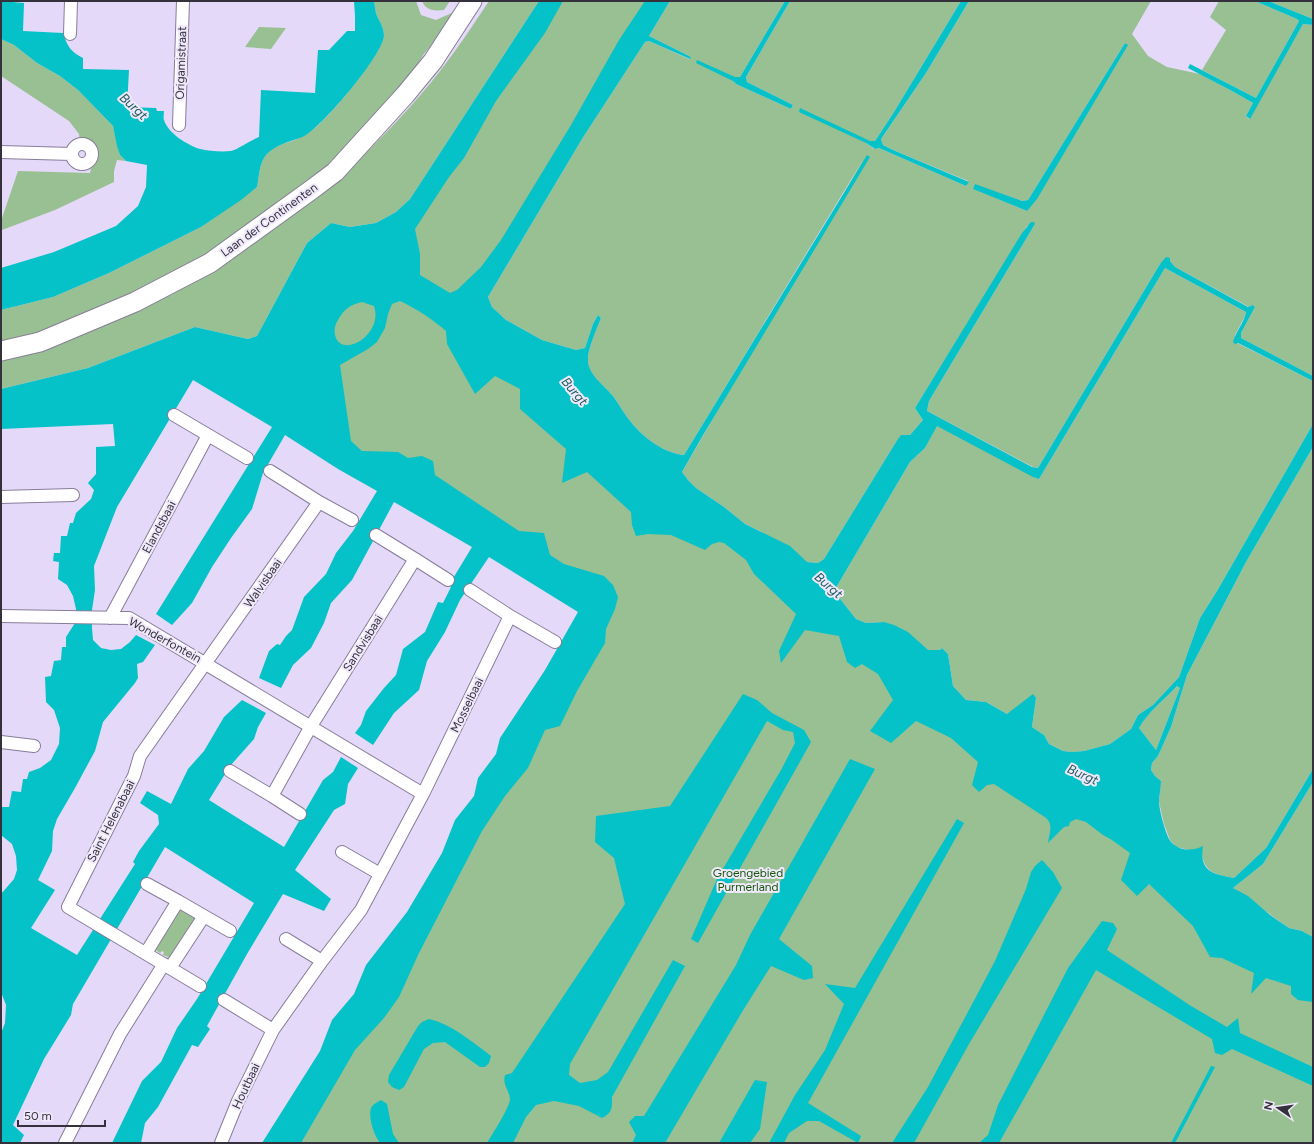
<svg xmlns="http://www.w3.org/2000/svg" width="1314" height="1144" viewBox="0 0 1314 1144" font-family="Figtree,sans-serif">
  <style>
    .green { fill: #99c092; fill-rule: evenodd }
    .water { fill: #04c2c8; fill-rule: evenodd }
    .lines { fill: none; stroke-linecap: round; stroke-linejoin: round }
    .street-casing { stroke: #877d99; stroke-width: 14 }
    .primary-casing { stroke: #877d99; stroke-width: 21 }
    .street { stroke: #fff; stroke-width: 12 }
    .primary { stroke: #fff; stroke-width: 19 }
    .labels { text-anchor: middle; stroke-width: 4; stroke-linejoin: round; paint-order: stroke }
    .street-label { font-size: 12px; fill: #34303c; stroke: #efe9fb }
    .park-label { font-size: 12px; fill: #165709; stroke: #efe9fb }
    .water-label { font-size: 13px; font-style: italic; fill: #1b5a5c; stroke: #efe9fb }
  </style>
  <rect width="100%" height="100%" fill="#e4d9f8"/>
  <!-- green -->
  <path class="green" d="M374 1H416L421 15 436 20 454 12 434 42 423 55 407 85 315 179 250 232 145 291 50 329 1 342V310L53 297 109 273 201 227 257 187C259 178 259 166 264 158 273 144 284 145 297 139 303 136 310 132 315 128 331 115 382 54 384 36 384 28 380 22 377 16 375 11 375 6 374 1Z
    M422 1H450L444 10C435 11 426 11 422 1Z
    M489 1H539L410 199 396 212 376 223 350 227 331 223 307 243 257 336 248 339 195 327 88 368 1 389V361L78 335 351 168C382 137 413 106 440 71 458 48 473 25 489 1Z
    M547 1H657L466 317 719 526 1313 967V1143H282L601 608 281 404 319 298 414 212Z
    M670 1H785L740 77H735L733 81 736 84 791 109 793 105 747 82 746 77 790 1H961L894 112 875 141 866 143 874 149 879 148 966 186 968 181 893 150 883 145 881 139 926 73 969 1H1151L1132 34 1148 56 1167 67 1200 74 1232 91 1253 103 1246 116 1249 119 1303 24 1313 25V376L1241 338V333L1255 307 1253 305 1249 307 1175 267 1170 261 1160 264 1038 468 1033 467 927 411 929 401 1035 224 1027 226 915 408 923 420 910 435 896 442 824 559 818 563 807 562 760 531 745 524 724 507 696 488 688 480 682 472 866 155 684 455C662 453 640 435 627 417 622 410 618 403 613 396 605 386 587 375 588 359 588 350 597 327 601 318L598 315 593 324 585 348 576 350 542 340 506 320 492 307 488 297 582 139 645 42 649 41 689 59 691 57 649 36ZM1125 43 1127 45 1027 211 974 189 975 185 1022 201 1028 200Z
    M1219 1H1255L1297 19 1299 21 1256 98 1202 70 1226 30 1210 17Z
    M1268 1H1313V19Z
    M259 27 286 28 271 49 245 47Z
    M1 39 14 45 37 63 60 76 78 90 113 126 120 155 126 161 117 160 114 171V182L55 210 2 230 1 221 18 171 90 173C91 170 91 166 92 163 97 157 102 150 93 143 89 140 85 140 80 142L79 134 69 121 1 76Z
    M1165 268 1246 312 1244 318 1235 335 1237 343 1313 381V424L1217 591 1200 618 1179 677 1153 705 1138 715 1131 729 1110 744 1084 751 1072 752 1063 751 1049 744 1044 735 1032 727 1036 698 1007 714 986 702 966 700 953 686 948 654 942 648 940 650H927L884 622 866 623 856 619 837 595 836 591 837 586 910 462 925 448 937 425 1033 476 1039 479Z
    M1313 447V769L1266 848 1234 878C1218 875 1204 873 1202 854L1196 850H1189L1176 847 1170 840 1164 824 1159 802 1161 781 1155 776 1151 770 1152 763 1158 756 1171 727 1187 675 1246 562Z
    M1177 686 1180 688 1156 750 1139 728C1148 712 1164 700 1177 686Z
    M1313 782V937L1302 931 1289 928 1233 888 1263 864Z
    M179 908 196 917V920L178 945 171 958 163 955 164 952 162 951 160 953 153 948Z"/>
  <!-- water -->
  <path class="water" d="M1 1 24 3 23 31 63 33C67 46 71 52 83 58V69L129 70 127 107 156 108 157 111H164C164 114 163 118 164 120 168 133 187 145 200 149 209 151 221 152 231 151 237 150 251 140 259 137L261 90 315 93 318 50H329L347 31H355V16L354 1H374C375 6 375 11 377 16 380 22 384 28 384 36 382 56 324 124 306 135 291 143 274 143 264 158 259 166 259 178 257 187L241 200 201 227 109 273 53 297 1 310V268L54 252 116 226 138 206 146 187 147 165 126 161 120 155 117 146 113 126 78 90 60 76 37 63 14 45 1 39Z
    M539 1H563L545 33 496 101 464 158 449 177 415 229 420 254V275L450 293 457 290 481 267 501 240 571 125 619 40 645 1H670L649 36 691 57 690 59 649 41 645 42 582 139 488 297 492 307 506 320 542 340 576 350 585 348 593 324 598 315 601 318C597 328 588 349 588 359 587 374 605 386 613 396 618 403 622 410 627 417 640 435 662 453 684 455L867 155 870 157 702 437 682 472 688 480 696 488 724 507 745 524 790 546 807 562 818 563 824 559 896 442 901 435H910L923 420 915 408 1022 233 1031 222H1034L1035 224 929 401 927 411 1032 467 1038 468 1160 264 1166 257 1170 258V261L1175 267 1248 307 1253 305 1255 307 1241 333V338L1313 376V381L1238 343 1235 344 1233 342C1236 331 1244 323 1246 312L1165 268 1039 479 1033 477 937 426 925 448 910 462 837 586 836 591 837 595 856 619 866 623 884 622 894 625 908 632 928 650H940L942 648 948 654 953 686 966 700 986 702 1007 714 1033 694 1036 698 1032 727 1044 735 1049 744 1063 751 1072 752 1084 751 1110 744 1131 729 1138 715 1153 705 1179 677 1200 618 1217 591 1313 424V447L1246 562 1187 675 1171 727 1158 756 1152 763 1151 770 1155 776 1161 781C1161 788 1159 796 1159 803 1160 813 1165 831 1169 839 1176 851 1192 852 1203 846 1199 872 1213 874 1234 878L1266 848 1313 769V782L1263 864 1233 888 1248 896 1270 915 1289 928 1302 931 1313 937V1002L1298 1000 1291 994V986L1266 978 1251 994 1254 973 1222 958 1210 957 1193 926 1149 884 1137 896 1121 880 1130 853 1112 840 1103 835 1086 822 1076 819 1070 822 1069 826 1064 827 1048 843C1050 829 1055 822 1040 814L994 784 987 785 979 792 972 785 978 762 951 738 916 721 891 743 870 731 893 700 878 674 862 664 855 668 847 662 839 636 805 630 781 663 779 651 796 614 754 574 746 560 724 543 719 542 712 544 705 550 671 535 648 534 636 536 632 525 631 512 587 472 562 483 566 449 520 409V389L495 376 475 394 447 344 446 331C432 319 417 309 400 301L392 304 388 314 385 328 377 342 368 349 340 365 351 441 362 451 398 452 408 458 422 456 433 461 435 475 519 531 544 533 550 555 564 564 604 576 613 585 618 597 615 609 606 629 605 643 577 691 560 726 545 730 528 768 505 796 482 831 419 953 399 997 384 1018 355 1050 301 1143H262L320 1051 332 1020 354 994 366 965 407 912 442 853 455 820 474 796 478 778 496 754 500 738 545 670 578 612 489 557 460 600 445 632 427 661 419 690 394 713 373 745 355 733 361 725 366 711 384 688 396 675 403 649 425 632 438 602 443 603 451 587 449 585 472 547 394 502 352 580 331 603 324 623 311 648 293 665 281 688 259 678 269 651 277 644 280 645 286 636 292 630 304 597 326 574 336 553 353 531 377 491 338 469 285 435 263 473 252 509 231 538 212 567 192 603 172 625 156 614 272 427 193 380 117 507 94 566 95 590 92 610V628L93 640 101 648 111 650 121 649 130 642 136 635 155 645 143 662 137 664 138 678 135 683 103 722 95 751 75 788 57 819 53 831 52 851 38 880 55 890 31 928 77 955 135 864 133 862 139 851 159 824 158 815 140 803 147 791 171 804 188 769 204 751 224 717 242 700 266 713 258 727 254 739 230 766 209 800 284 847 323 780 333 772 341 757 358 768 348 784 345 804 334 810 295 870 331 899 324 911 283 894 247 954 207 1026 210 1029 198 1047 192 1045 158 1107 145 1123 141 1143H112L142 1081 161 1062 177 1028 197 999 254 903 165 847 73 1004 71 1015 44 1059 13 1125 24 1135 20 1143H1V1033L5 1023 6 1005 1 992V894L14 879 17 870 16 856 12 844 1 835V807H9L12 791 21 792 23 779H27L29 772 40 768 51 760 59 744 60 728 54 710 46 702 45 677 51 676 54 661 61 660 62 647H66V637L75 623 76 609 73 596 67 585 58 579 59 562 53 561 54 553H60L61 536H67L70 523H73L76 513 91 499 94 490 88 483 96 474V447L115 446 113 424 1 429V389L88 368 195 327 248 339 257 336 307 243 331 223 350 227 376 223 396 212 410 199ZM362 302 374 306C384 335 341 360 335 335 334 329 335 325 338 320 344 309 350 305 362 302ZM1177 686 1180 688 1156 750 1139 728C1148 712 1164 700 1177 686Z
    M785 1H790L746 77 747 82 793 105 791 109 736 84 733 81 696 63 697 60 735 77H740Z
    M961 1H969L926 73 881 139 883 145 893 150 969 182 966 186 879 148 875 149 866 143 799 112 800 108 870 141H875L894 112Z
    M1255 1H1268L1313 19V25L1303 24 1250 119 1246 116 1253 103 1232 91 1188 68 1190 64 1256 98 1299 21 1297 19Z
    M1125 43 1128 45 1037 199 1027 211 973 189 975 184 1022 201 1028 200Z
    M743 694 757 700 772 713 804 730 811 742 698 943 691 939 717 879 781 770 795 743 793 732 783 730 767 721 570 1064 569 1075 580 1083 597 1080 608 1072 673 960 685 966 612 1097C612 1107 613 1113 602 1118L579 1106 554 1101 536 1105 526 1117 513 1143H487C493 1133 508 1110 510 1100 510 1090 502 1086 505 1075L512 1073 625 904 614 858 595 842 596 816 670 806Z
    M850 759 875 769 779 939 812 966 813 978 804 980 771 966 742 1012 665 1143H632L636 1135 629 1122 635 1116H644L736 965 750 935Z
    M957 819 964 823 808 1103 861 1136 858 1143 819 1121H807L789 1133 784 1143H769L795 1095 825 1050 844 1004 825 984 855 988Z
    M1042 860 1053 872 1062 888 969 1044 914 1143H892L928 1087 995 961 1026 889 1031 872 1035 866Z
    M1102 921 1113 923 1117 929 1107 950 1191 1006 1227 1027 1238 1018 1240 1033 1313 1067V1086L1232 1049 1222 1055 1215 1053 1212 1039 1096 970 999 1143H979L988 1135 998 1105 1068 968Z
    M429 1019C451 1024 468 1039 486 1052L491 1056 489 1063 485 1067H480L445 1042 433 1043 424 1049 404 1087 399 1090 392 1087 388 1082 389 1075 418 1026 422 1022Z
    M1211 1066 1215 1067 1175 1143H1171Z
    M755 1080 767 1082 760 1129 750 1143H719Z
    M381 1100 387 1104 393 1134 399 1143H380C374 1135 368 1118 371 1108 373 1104 378 1102 381 1100Z"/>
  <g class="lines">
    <!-- street casing -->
    <g class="street-casing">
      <path id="street" d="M70 34 71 1
        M179 125 183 1
        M72 154a10 10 0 1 1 20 0a10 10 0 1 1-20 0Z
        M1 152 72 154
        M208 435 247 458
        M1 497 73 495
        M319 502 352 520
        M415 559 448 580
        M1 616 129 618 423 794
        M510 616 555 642
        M110 618 208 435 174 415
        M1 742 34 746
        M230 771 272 796 311 726 415 559 376 535
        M272 796 300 814
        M342 852 380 874
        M147 884 178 901
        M286 939 322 961
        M146 953 178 901 230 931
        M170 968 204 916
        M200 986 68 907 134 776 140 756 319 502 270 471
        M224 1000 273 1030
        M65 1143 120 1034 164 964
        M221 1143 238 1101 273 1030 322 961 361 910 423 794 510 616 470 590"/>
    </g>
    <!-- primary casing -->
    <g class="primary-casing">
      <path id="primary" d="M1 351 40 342 135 302 210 263 311 190 335 172 405 95 433 61 472 1"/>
    </g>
    <!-- street -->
    <use href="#street" class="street"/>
    <!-- primary -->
    <use href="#primary" class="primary"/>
  </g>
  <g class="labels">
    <!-- street labels -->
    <g class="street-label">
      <text transform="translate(181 63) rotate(-88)" y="4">Origamistraat</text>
      <text transform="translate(269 220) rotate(-36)" y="4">Laan der Continenten</text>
      <text transform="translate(159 527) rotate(-62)" y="4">Elandsbaai</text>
      <text transform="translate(263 583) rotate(-55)" y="4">Walvisbaai</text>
      <text transform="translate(165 640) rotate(29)" y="4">Wonderfontein</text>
      <text transform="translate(363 643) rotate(-58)" y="4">Sandvisbaai</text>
      <text transform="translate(467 705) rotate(-64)" y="4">Mosselbaai</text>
      <text transform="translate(111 821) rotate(-63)" y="4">Saint Helenabaai</text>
      <text transform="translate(246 1086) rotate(-65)" y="4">Houtbaai</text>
    </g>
    <!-- park labels -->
    <g class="park-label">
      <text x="748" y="877">Groengebied<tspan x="748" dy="14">Purmerland</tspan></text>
    </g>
    <!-- water labels -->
    <g class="water-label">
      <text transform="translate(134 106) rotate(43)" y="5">Burgt</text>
      <text transform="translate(575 391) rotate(49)" y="5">Burgt</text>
      <text transform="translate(829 585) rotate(41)" y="5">Burgt</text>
      <text transform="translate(1083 774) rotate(24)" y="5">Burgt</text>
    </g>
  </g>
  <!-- border -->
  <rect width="1314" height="1144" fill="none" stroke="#34303c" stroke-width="4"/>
  <!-- north arrow -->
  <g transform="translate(1278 1108) rotate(283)" stroke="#efe9fb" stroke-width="3" paint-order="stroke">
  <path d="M0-3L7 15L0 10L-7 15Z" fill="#34303c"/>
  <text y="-6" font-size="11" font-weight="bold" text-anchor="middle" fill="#34303c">N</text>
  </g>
  <!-- scale -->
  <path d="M18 1120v6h87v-6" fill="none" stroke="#34303c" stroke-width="2"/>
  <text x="24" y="1120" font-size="12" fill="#34303c" stroke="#efe9fb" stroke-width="3" paint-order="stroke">50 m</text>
</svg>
